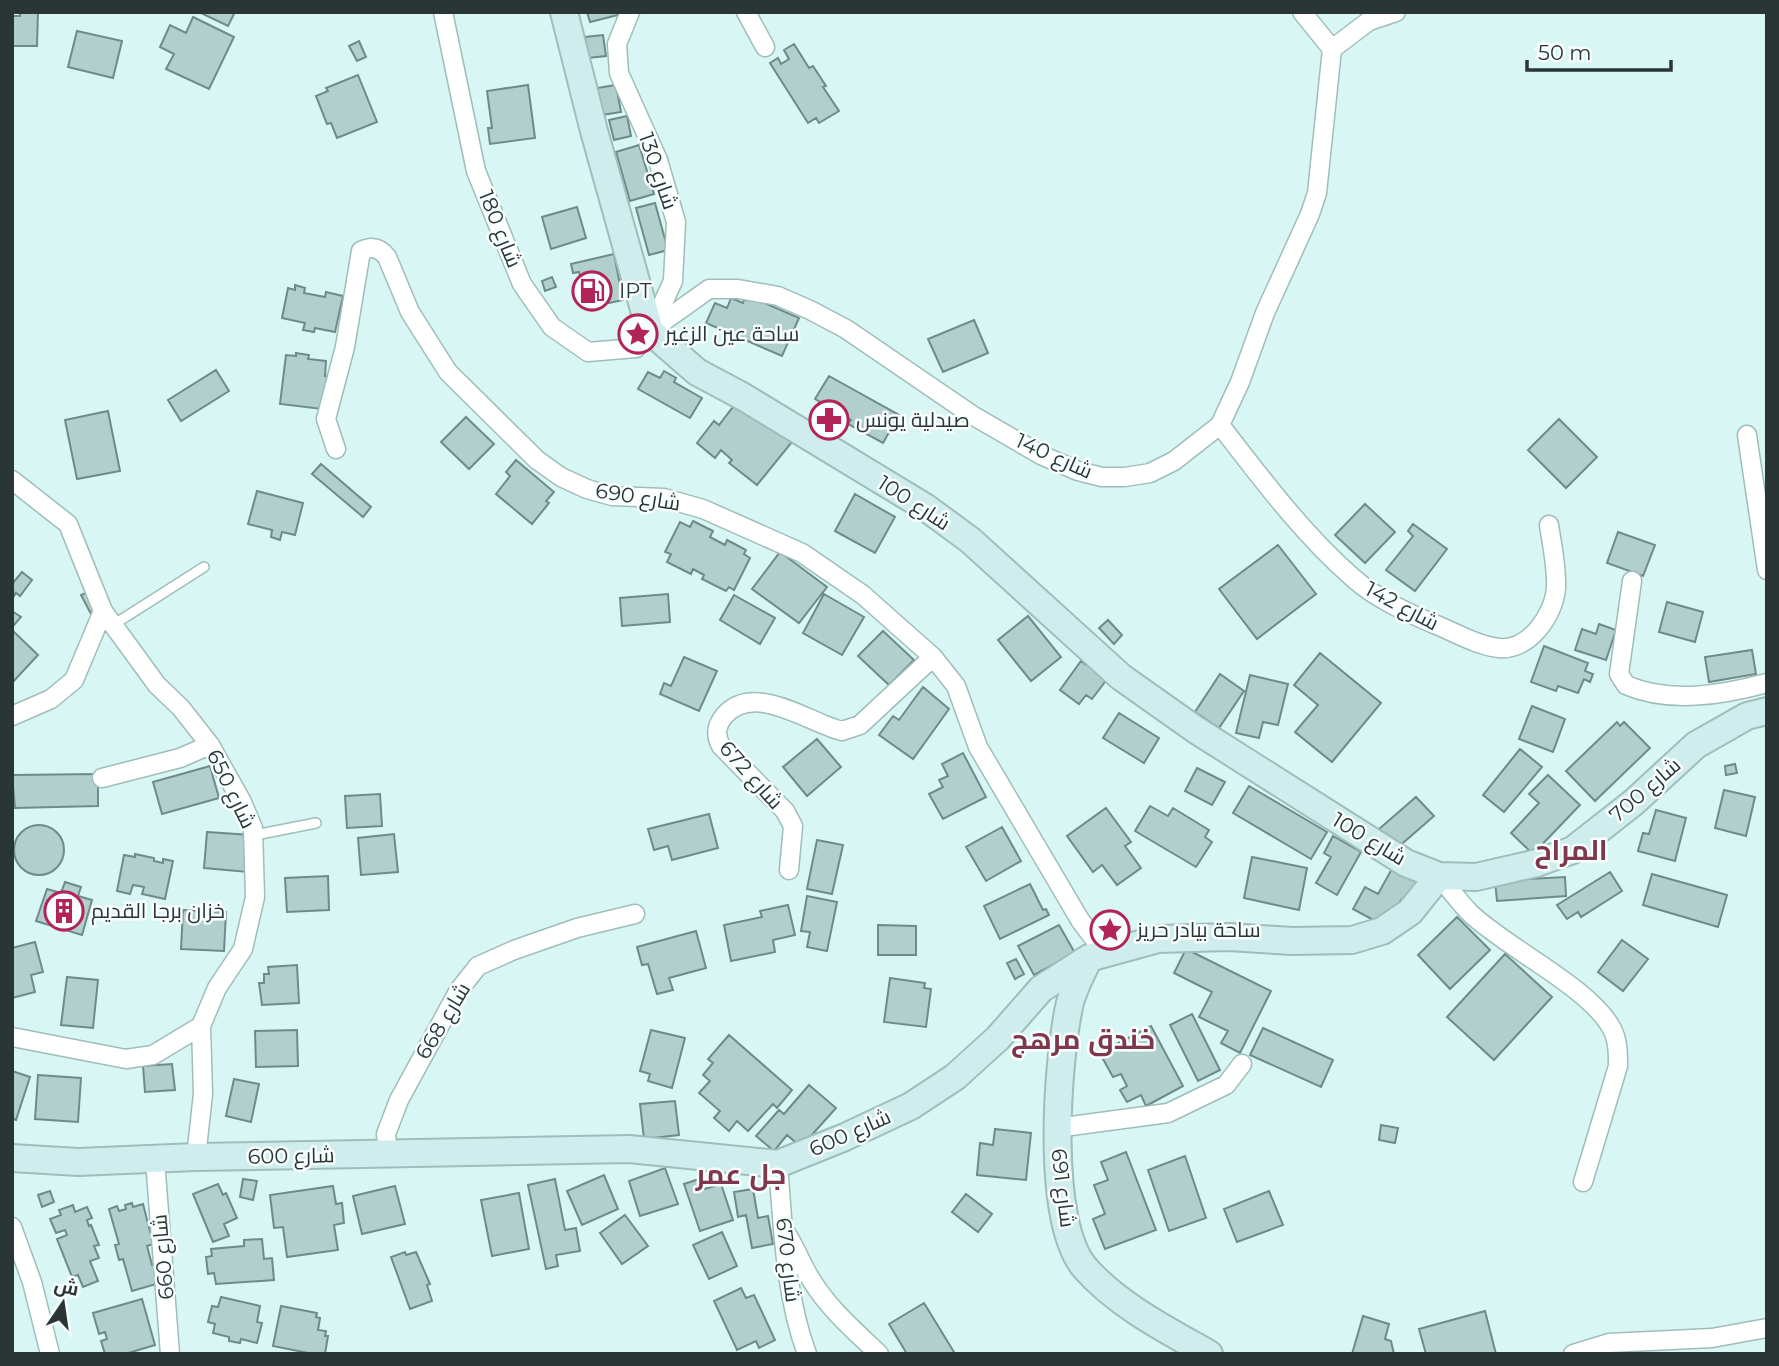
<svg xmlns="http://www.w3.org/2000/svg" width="1779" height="1366" viewBox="0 0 1779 1366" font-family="Montserrat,Cairo,sans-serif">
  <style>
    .building { fill: #b1cfcd; stroke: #6f8b89; stroke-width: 2 }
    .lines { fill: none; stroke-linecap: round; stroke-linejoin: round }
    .lane-casing { stroke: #9fbdba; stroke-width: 12 }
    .street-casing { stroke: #9fbdba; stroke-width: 21 }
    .secondary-casing { stroke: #9fbdba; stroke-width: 30 }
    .lane { stroke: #fff; stroke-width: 9 }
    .street { stroke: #fff; stroke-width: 18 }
    .secondary { stroke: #ceedec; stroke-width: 26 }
    .labels { text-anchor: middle; stroke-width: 5; stroke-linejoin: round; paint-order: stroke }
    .street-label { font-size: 21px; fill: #2a3635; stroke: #f8fefe }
    .poi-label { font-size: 21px; fill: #2a3635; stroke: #f8fefe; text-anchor: start }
    .district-label { font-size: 28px; font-weight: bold; fill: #7e374b; stroke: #f8fefe }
  </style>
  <rect width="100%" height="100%" fill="#d8f7f4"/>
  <!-- building -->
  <path class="building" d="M20 12H38L37 46H12V16H20Z
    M199 12H235L228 26Z
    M587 12H617L618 15 590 22Z
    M193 17 234 37 209 89 166 69 174 54 160 47 170 25 186 33Z
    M77 31 122 41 113 78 68 67Z
    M603 35 606 56 588 58 585 37Z
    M359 41 366 57 357 61 349 46Z
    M794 44 809 68 813 66 826 86 823 87 839 111 819 123 816 118 808 123 770 63 778 58 781 64 789 59 784 50Z
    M358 75 377 122 337 138 331 123 327 124 316 96 328 91 326 88Z
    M528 85 535 138 490 144 488 128H492L487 91Z
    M616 85 621 112 602 115 597 88Z
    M627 116 631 136 614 140 609 120Z
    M639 145 654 194 630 201 616 152Z
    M655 203 668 250 649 255 636 208Z
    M577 207 586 238 551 249 542 217Z
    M614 254 623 300 595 306 593 301 587 302 579 272 573 273 571 264Z
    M552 277 556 287 545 291 542 281Z
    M295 285 305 288 304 293 325 297 326 292 343 296 335 332 315 328 314 332 303 330 305 323 282 318 288 288 295 290Z
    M746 295 799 318 782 356 706 323 715 303 727 308 731 298 743 303Z
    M974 320 988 353 943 372 928 339Z
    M296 353 309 355 308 359 326 361 325 376 329 377 322 409 280 404 286 355 296 356Z
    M216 370 229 391 181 421 168 400Z
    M664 371 676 378 674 382 702 398 690 418 638 389 648 372 660 378Z
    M829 376 899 415 883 443 848 424 851 420 815 399Z
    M739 399 792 442 757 485 729 463 732 460 721 450 715 458 697 443 714 421 719 425Z
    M108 411 120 471 77 479 65 420Z
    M466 417 494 444 469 469 441 442Z
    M1559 419 1597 457 1566 488 1528 450Z
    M516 460 554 492 546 501 549 503 532 524 496 494 510 476 506 472Z
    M321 464 371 507 363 517 312 474Z
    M257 491 303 503 295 535 282 532 280 540 271 537 272 530 248 524Z
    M855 494 895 517 875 553 835 531Z
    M1365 504 1395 532 1365 563 1335 535Z
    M693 521 713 531 710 537 725 545 727 540 746 550 744 554 750 558 734 590 729 587 726 591 702 579 704 575 693 569 691 574 667 562 671 554 665 552 680 522 690 527Z
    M1413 524 1447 549 1415 591 1386 570 1413 536 1408 531Z
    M1618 532 1655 545 1643 576 1607 563Z
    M1278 545 1316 594 1257 639 1219 589Z
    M780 552 827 587 799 623 752 589Z
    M22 572 32 580 20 596 16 593 14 596 12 584Z
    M86 593 95 612 91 614 81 595Z
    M668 594 670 622 622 626 620 598Z
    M824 594 864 617 842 655 803 633Z
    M734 595 775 618 760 644 720 620Z
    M1667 602 1703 612 1695 642 1659 632Z
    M12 611 21 617 14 625 12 623Z
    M1028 616 1061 657 1031 681 998 640Z
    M1108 620 1122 635 1114 644 1099 628Z
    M1599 624 1616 630 1606 660 1575 650 1582 629 1596 634Z
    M12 630 38 655 12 683Z
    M883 631 914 660 889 685 858 656Z
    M1544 646 1588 663 1585 671 1593 674 1590 682 1584 679 1578 693 1558 686 1556 691 1531 682Z
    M1752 650 1756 674 1709 682 1705 657Z
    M1320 653 1381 703 1332 762 1295 732 1318 705 1294 685Z
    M684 657 717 671 699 711 660 694 664 683 671 686Z
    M1088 660 1108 678 1092 699 1086 695 1079 704 1060 690 1081 661 1085 664Z
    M1220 674 1244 691 1219 728 1195 712Z
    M1250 675 1288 684 1278 725 1263 722 1259 738 1236 733Z
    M923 687 949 709 913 759 879 735 893 716 899 720Z
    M1532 706 1565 719 1553 752 1519 739Z
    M1119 713 1159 738 1144 763 1103 738Z
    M1617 722 1620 726 1624 722 1650 748 1595 801 1566 771Z
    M817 739 841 767 807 796 783 767Z
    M1520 749 1542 767 1504 812 1483 795Z
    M963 753 986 797 943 819 929 794 943 787 939 780 948 776 942 764Z
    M1735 764 1737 773 1726 775 1725 766Z
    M210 766 219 798 162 814 153 782Z
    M1197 768 1225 782 1212 805 1185 791Z
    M98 774V806L15 808 12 775Z
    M1548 775 1580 805 1533 854 1511 833 1539 803 1529 794Z
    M1249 786 1327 832 1311 859 1233 813Z
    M1724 790 1755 797 1746 836 1715 828Z
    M380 794 382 826 347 828 345 796Z
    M1416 797 1434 816 1396 849 1379 829Z
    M1150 806 1168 816 1173 808 1209 830 1205 837 1212 842 1196 867 1135 831Z
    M1106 808 1131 842 1125 846 1141 868 1117 885 1102 865 1093 872 1067 836Z
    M1656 810 1686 818 1675 861 1638 851 1643 833 1649 834Z
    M709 814 718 848 672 860 668 846 654 850 648 829Z
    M14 850a25 25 0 1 1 50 0a25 25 0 1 1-50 0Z
    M1002 827 1021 861 986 881 966 847Z
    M207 832 251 835 248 872 204 868Z
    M394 834 398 872 361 875 358 838Z
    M1333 836 1361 852 1337 895 1316 883 1331 857 1324 853Z
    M817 840 843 845 832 894 807 889Z
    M135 854 154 858V861L163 863V859L173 861 165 899 142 894 144 887 133 885 130 894 117 891 124 855 135 857Z
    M1252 857 1307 868 1299 910 1244 898Z
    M1394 865 1424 882 1411 906 1401 900 1386 927 1353 909 1365 887 1378 894Z
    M1610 872 1622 891 1581 917 1578 912 1567 919 1557 905Z
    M1652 874 1727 895 1718 927 1643 905Z
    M328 876 329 910 287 912 285 878Z
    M1565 877 1566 896 1497 901 1495 881Z
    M65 882 81 887 78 896 92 900 82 935 36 921 47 889 61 893Z
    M1030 884 1043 910 1046 909 1049 915 1000 939 984 906Z
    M807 896 837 902 827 951 807 947 810 932 801 931Z
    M788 905 795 935 773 940 775 952 731 961 724 925 762 917 760 911Z
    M183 910 226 912 224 951 181 949Z
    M1457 917 1490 950 1450 989 1418 955Z
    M878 925 916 926V955H878Z
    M1059 925 1075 953 1034 975 1018 946Z
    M696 931 706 968 669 978 673 990 657 994 648 964 642 965 637 947Z
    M1622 940 1648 959 1623 991 1598 972Z
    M35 942 43 972 31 975 35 992 12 998V948Z
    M1186 949 1271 991 1240 1053 1221 1043 1228 1031 1199 1017 1212 992 1174 973Z
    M1505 954 1552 997 1494 1060 1447 1017Z
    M1016 959 1024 974 1015 979 1007 963Z
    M297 965 299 1003 262 1005 259 983H264V974H269L268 967Z
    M67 977 98 980 93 1028 61 1025Z
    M890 978 925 983 924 988 931 989 926 1027 884 1022Z
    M1192 1014 1220 1070 1198 1081 1170 1025Z
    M1151 1026 1183 1086 1146 1106 1141 1095 1127 1102 1120 1090 1127 1086 1121 1074 1113 1077 1103 1059 1112 1053 1109 1048Z
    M1263 1028 1333 1060 1321 1087 1250 1055Z
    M297 1030 298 1066 256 1067 255 1031Z
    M651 1030 685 1038 672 1088 648 1081 650 1074 640 1071Z
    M729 1035 792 1090 777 1108 773 1104 748 1131 737 1121 729 1131 714 1118 720 1111 699 1093 710 1081 703 1075 713 1063 708 1059Z
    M172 1064 175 1090 145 1092 143 1066Z
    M12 1071 30 1077 16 1120 12 1118Z
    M38 1075 81 1078 78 1122 35 1119Z
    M234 1079 259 1084 251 1122 226 1116Z
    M809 1085 836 1108 801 1147 787 1135 774 1151 756 1136 779 1110 784 1114Z
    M675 1101 679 1135 644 1139 640 1104Z
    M1381 1125 1398 1128 1395 1143 1379 1140Z
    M995 1129 1031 1133 1026 1180 977 1175 980 1143 993 1145Z
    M1126 1152 1156 1230 1105 1249 1093 1219 1105 1214 1094 1185 1108 1180 1101 1162Z
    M1185 1156 1206 1218 1169 1231 1148 1170Z
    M665 1168 678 1204 640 1216 629 1181Z
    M604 1175 618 1209 582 1225 567 1191Z
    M702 1178 705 1189 721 1184 733 1220 700 1231 684 1184Z
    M243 1179 257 1181 253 1200 240 1197Z
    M555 1179 565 1230 576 1228 580 1251 556 1255 558 1266 546 1269 528 1185Z
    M218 1184 223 1195 226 1193 237 1218 224 1224 229 1236 213 1242 193 1194Z
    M333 1186 336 1204 342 1203 344 1223 334 1225 338 1250 287 1257 283 1227 274 1228 270 1195Z
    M395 1186 405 1224 362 1234 353 1196Z
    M753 1189 758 1218 768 1216 773 1244 752 1248 746 1215 738 1217 734 1192Z
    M50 1191 54 1202 42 1207 38 1195Z
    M1269 1191 1283 1225 1237 1242 1224 1209Z
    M519 1193 529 1249 492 1256 481 1200Z
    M966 1194 992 1214 978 1232 952 1212Z
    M132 1203 133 1207 143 1204 151 1235 154 1234 156 1243 147 1246 152 1265 158 1263 163 1282 132 1291 123 1259 119 1260 115 1245 119 1244 109 1209 117 1206 119 1211 126 1209 125 1205Z
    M73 1205 75 1212 87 1207 92 1218 87 1220 89 1226 91 1225 99 1245 94 1246 99 1258 90 1261 98 1281 83 1287 78 1275 72 1277 57 1239 67 1235 65 1230 56 1233 50 1219 61 1215 59 1210Z
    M625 1215 648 1246 622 1264 600 1233Z
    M722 1232 737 1266 709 1279 693 1245Z
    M262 1239 264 1259 272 1258 274 1280 216 1284 214 1273 208 1274 206 1257 212 1256 211 1249 244 1246V1240Z
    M405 1252 406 1255 416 1252 430 1284 427 1285 432 1301 410 1309 391 1257Z
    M741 1288 746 1298 754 1295 775 1340 759 1348 756 1341 737 1350 714 1301Z
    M221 1297 260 1306 257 1322 262 1323 257 1343 241 1339 240 1343 229 1341V1337L213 1333 215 1324 208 1322 212 1306 218 1307Z
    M142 1299 155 1345 125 1354H105L101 1341 107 1339 105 1332 99 1334 93 1313Z
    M924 1303 954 1352 950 1354H907L889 1324Z
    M281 1306 317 1313 316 1317 320 1318 318 1330 326 1331 325 1336H328L325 1354H313L273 1346Z
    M1485 1311 1496 1354H1426L1419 1329Z
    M1363 1316 1389 1324 1385 1339 1391 1341 1394 1354H1352Z"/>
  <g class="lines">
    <!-- lane casing -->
    <g class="lane-casing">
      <path id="lane" d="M113 625 204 567
        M255 835 316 823"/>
    </g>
    <!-- street casing -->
    <g class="street-casing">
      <path id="street" d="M443 12 476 171 522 284 552 327 588 352 636 348 650 331 709 289H738L778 296 810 310 846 329 972 415 1041 455 1078 471 1102 477H1125L1150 473 1174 461 1220 425 1240 382 1265 313 1310 214 1317 193 1332 49 1302 12
        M630 12 617 44 619 73 658 160 676 222 673 281 650 331
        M746 12 765 47
        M1332 49 1369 21 1396 12
        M1220 425C1261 478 1302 533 1352 577 1376 599 1410 614 1439 626 1458 634 1479 646 1499 648 1529 651 1554 615 1556 588 1557 567 1552 545 1549 525
        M1747 435 1767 570
        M336 449 326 419 345 347 361 251C371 246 379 247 387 257L410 312 448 372 537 460 561 477 587 489 612 496 664 498 703 509 802 553 863 595 933 657 956 686 978 747 1080 920 1104 952
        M12 480 68 524 103 611 157 685 181 708 210 745 242 802 253 828 255 897 243 949 217 988 201 1026 203 1094 196 1157
        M1632 581 1619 674 1626 685C1670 704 1722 695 1767 683
        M12 716 51 699 74 680 103 611
        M102 778 180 758 210 745
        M789 870 793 826 785 811 721 746C715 735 716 726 724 716 754 681 809 723 842 731L860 725 933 657
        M1439 876C1449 888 1459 902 1470 913 1506 948 1590 987 1612 1029 1618 1040 1618 1054 1618 1066L1583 1182
        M12 1037 126 1059 153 1055 201 1026
        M1056 1128 1168 1113 1226 1085 1242 1064
        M388 1155 386 1134 399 1100 459 990 478 966 514 950 577 928 635 914
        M155 1160 170 1354
        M778 1164C783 1227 785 1295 807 1354
        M12 1227 32 1282 50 1354
        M786 1233C796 1248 802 1266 812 1281 830 1310 855 1331 879 1354
        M1573 1354 1609 1343 1712 1338 1767 1328"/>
    </g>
    <!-- secondary casing -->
    <g class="secondary-casing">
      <path id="secondary" d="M564 12 594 131 650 331 697 372 742 396 925 507 970 540 1121 677 1196 730 1406 863 1439 876 1476 877 1537 863 1573 850 1634 802 1696 745 1747 716 1767 711
        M1089 958C1082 973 1072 991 1069 1007 1057 1065 1045 1224 1086 1269 1119 1306 1167 1330 1209 1354
        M12 1158 78 1162 196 1157 629 1149 778 1164 845 1137 911 1106 955 1077 998 1038 1041 989 1089 958 1158 939 1229 937 1292 941 1352 940 1382 931 1410 912 1439 876"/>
    </g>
    <!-- lane -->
    <use href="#lane" class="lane"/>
    <!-- street -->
    <use href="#street" class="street"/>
    <!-- secondary -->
    <use href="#secondary" class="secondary"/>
  </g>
  <!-- icons -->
  <defs>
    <g id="fuel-ring" transform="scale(2.0125)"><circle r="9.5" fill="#f8fefe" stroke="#b22357" stroke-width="1.5"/><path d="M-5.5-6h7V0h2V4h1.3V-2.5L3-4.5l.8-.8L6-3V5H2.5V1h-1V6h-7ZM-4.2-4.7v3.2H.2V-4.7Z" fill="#b22357"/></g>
    <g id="sight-ring" transform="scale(2.0125)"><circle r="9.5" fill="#f8fefe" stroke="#b22357" stroke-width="1.5"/><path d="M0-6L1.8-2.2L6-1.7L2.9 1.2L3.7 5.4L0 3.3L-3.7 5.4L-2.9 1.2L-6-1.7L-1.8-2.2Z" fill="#b22357"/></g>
    <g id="pharmacy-ring" transform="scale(2.0125)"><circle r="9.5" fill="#f8fefe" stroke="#b22357" stroke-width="1.5"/><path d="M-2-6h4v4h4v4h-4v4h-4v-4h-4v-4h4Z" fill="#b22357"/></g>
    <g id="building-ring" transform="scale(2.0125)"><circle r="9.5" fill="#f8fefe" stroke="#b22357" stroke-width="1.5"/><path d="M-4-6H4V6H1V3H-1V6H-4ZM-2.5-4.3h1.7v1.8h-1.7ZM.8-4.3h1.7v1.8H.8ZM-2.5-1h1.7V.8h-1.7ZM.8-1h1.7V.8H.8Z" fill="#b22357"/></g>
  </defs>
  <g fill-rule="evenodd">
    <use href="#fuel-ring" x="592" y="291"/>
    <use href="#sight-ring" x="638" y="334"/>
    <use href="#pharmacy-ring" x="829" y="420"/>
    <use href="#building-ring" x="64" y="911"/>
    <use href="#sight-ring" x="1110" y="930"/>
  </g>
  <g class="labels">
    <!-- street labels -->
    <g class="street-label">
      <text transform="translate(658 171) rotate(71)" y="7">شارع 130</text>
      <text transform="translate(500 229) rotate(68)" y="7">شارع 180</text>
      <text transform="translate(1054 456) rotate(24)" y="7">شارع 140</text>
      <text transform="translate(638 497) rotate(9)" y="7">شارع 690</text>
      <text transform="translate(914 503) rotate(33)" y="7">شارع 100</text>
      <text transform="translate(1402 606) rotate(28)" y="7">شارع 142</text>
      <text transform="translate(751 775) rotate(48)" y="7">شارع 672</text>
      <text transform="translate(231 789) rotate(64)" y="7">شارع 650</text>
      <text transform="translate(1645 790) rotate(-41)" y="7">شارع 700</text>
      <text transform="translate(1369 839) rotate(31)" y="7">شارع 100</text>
      <text transform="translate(443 1021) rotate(-59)" y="7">شارع 668</text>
      <text transform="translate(850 1133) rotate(-24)" y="7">شارع 600</text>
      <text transform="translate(291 1156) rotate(-1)" y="7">شارع 600</text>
      <text transform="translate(1063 1188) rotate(83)" y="7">شارع 691</text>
      <text transform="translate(163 1257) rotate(-95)" y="7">شارع 660</text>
      <text transform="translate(788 1260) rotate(83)" y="7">شارع 670</text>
    </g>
    <!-- poi labels -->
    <g class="poi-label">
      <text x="619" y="298">IPT</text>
      <text x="665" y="341">ساحة عين الزغير</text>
      <text x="856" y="427">صيدلية يونس</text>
      <text x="91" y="918">خزان برجا القديم</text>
      <text x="1137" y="937">ساحة بيادر حريز</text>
    </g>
    <!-- district labels -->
    <g class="district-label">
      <text x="1571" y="860">المراح</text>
      <text x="1083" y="1049">خندق مرهج</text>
      <text x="741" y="1184">جل عمر</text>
    </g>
  </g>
  <!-- border -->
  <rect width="1779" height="1366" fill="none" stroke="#2a3635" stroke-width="28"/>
  <!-- north arrow -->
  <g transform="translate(63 1303) rotate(13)" stroke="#f8fefe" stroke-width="5" paint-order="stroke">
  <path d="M0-5L12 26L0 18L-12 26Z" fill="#2a3635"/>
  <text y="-10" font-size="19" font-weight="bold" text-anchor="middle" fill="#2a3635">ش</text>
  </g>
  <!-- scale -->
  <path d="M1527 60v10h144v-10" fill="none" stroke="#2a3635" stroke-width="3.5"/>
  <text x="1538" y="60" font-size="21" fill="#2a3635" stroke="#f8fefe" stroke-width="5" paint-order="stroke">50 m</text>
</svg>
